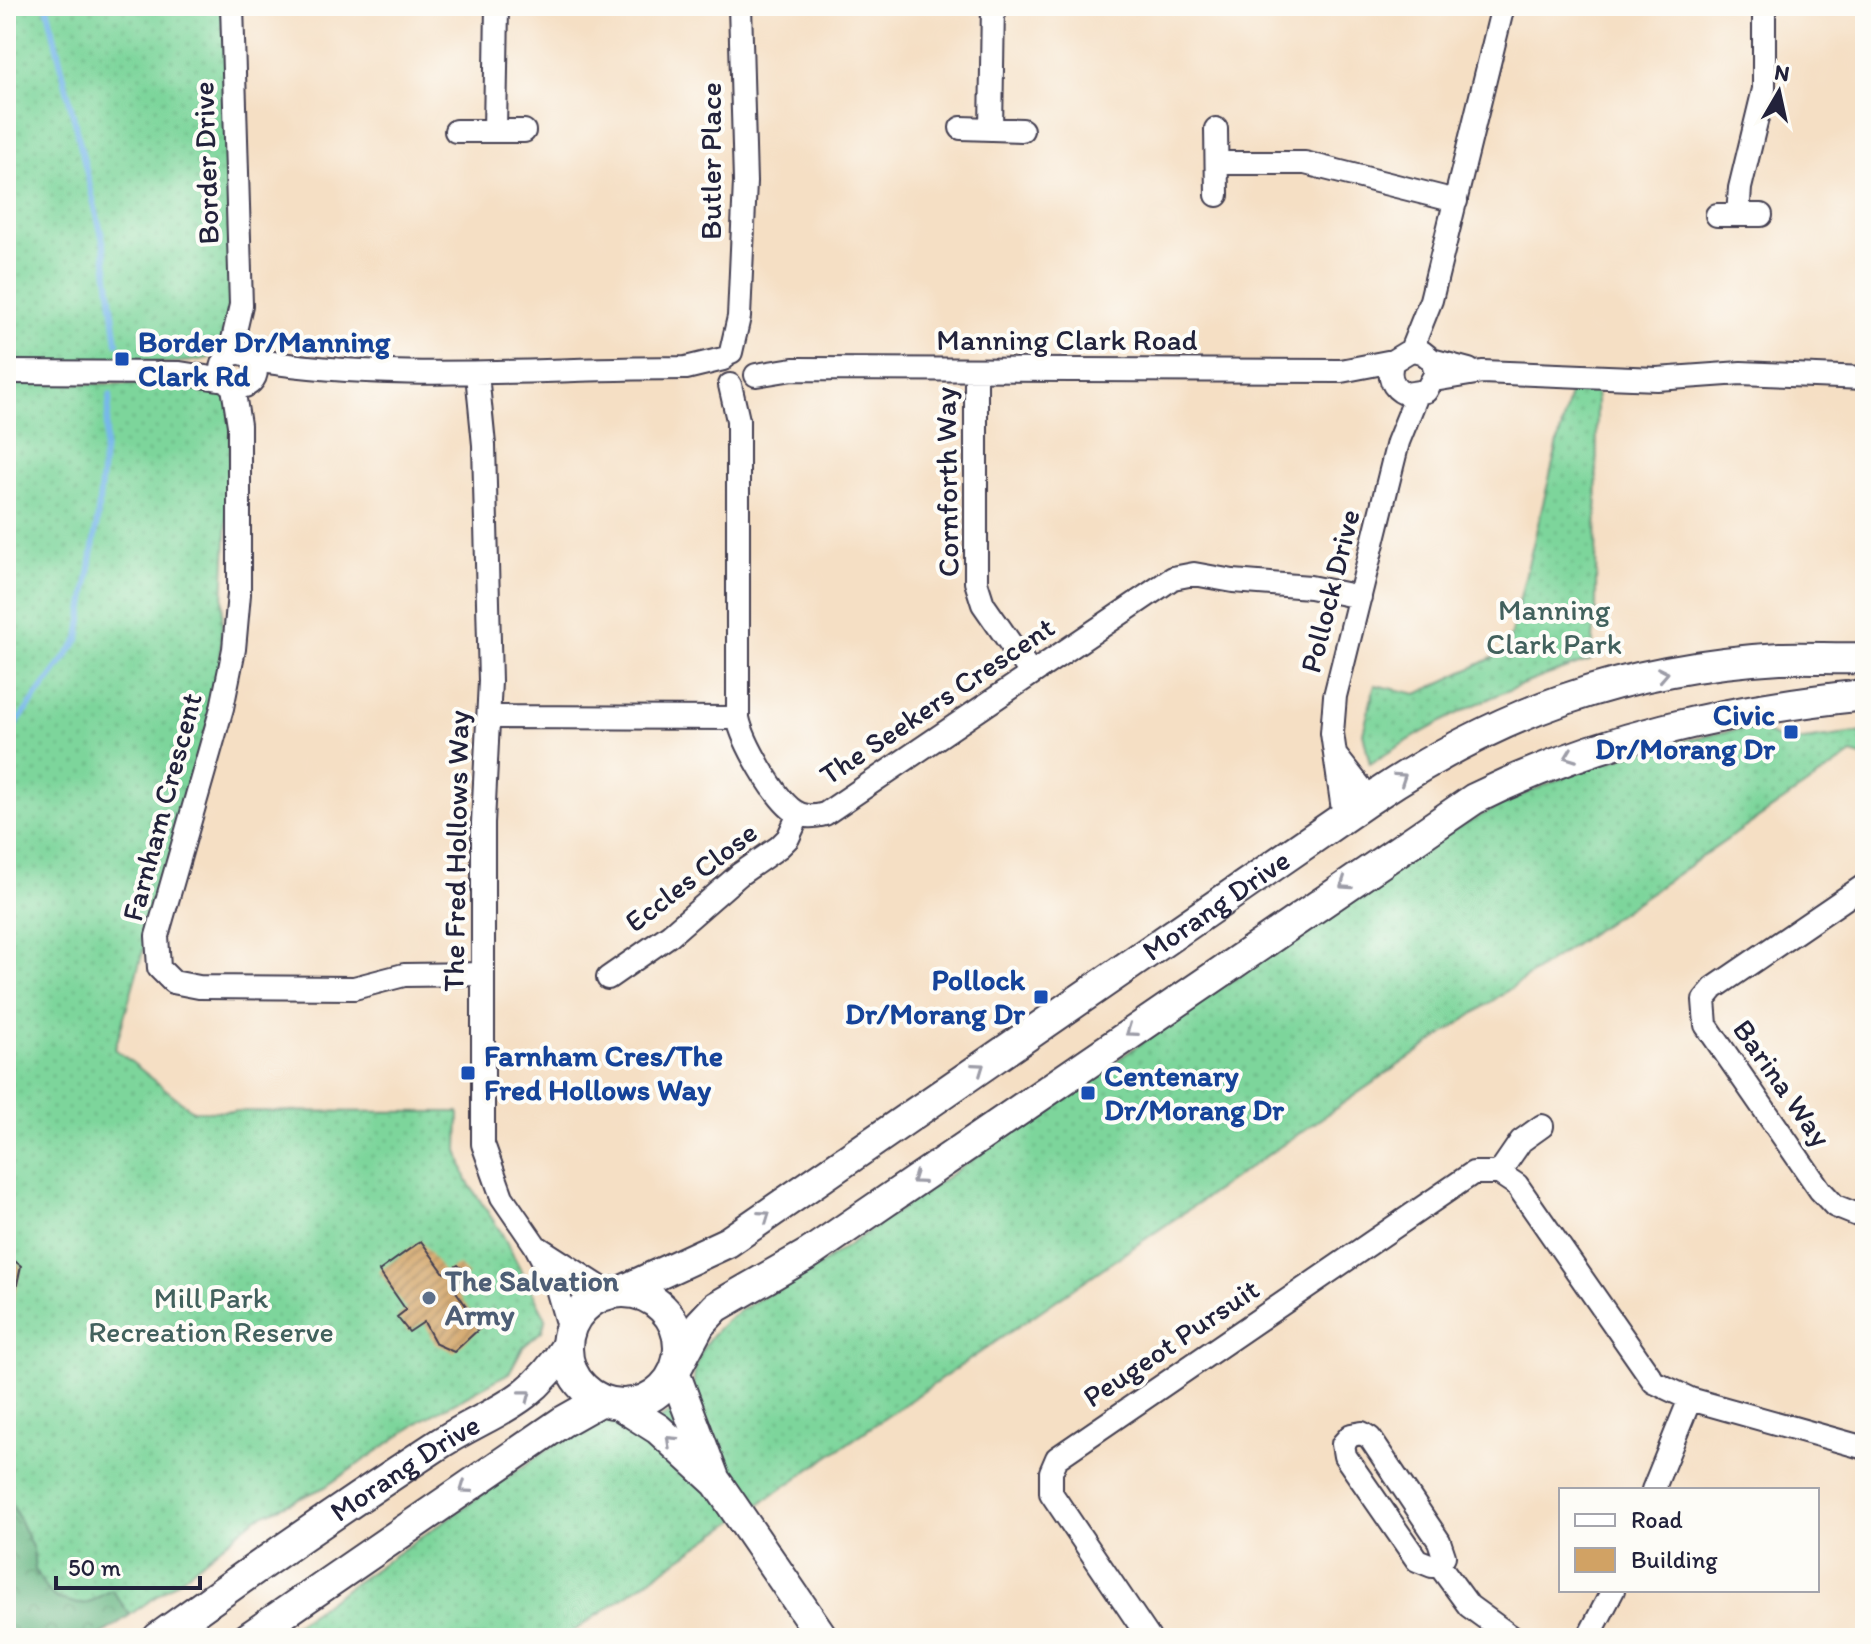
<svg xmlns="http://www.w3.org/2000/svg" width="1871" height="1644" viewBox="0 0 1871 1644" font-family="Itim,sans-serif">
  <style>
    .grass { fill: url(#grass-dots); stroke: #507c6b; stroke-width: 2 }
    .forest { fill: url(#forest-crowns); stroke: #446c5f; stroke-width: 2 }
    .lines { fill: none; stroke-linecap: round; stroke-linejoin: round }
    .stream { stroke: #77b7eb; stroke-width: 6 }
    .building { fill: url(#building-hatch) }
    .street-casing { stroke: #423e50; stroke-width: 26 }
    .secondary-casing { stroke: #423e50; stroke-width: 34 }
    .street { stroke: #fff; stroke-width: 22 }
    .secondary { stroke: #fff; stroke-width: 30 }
    .oneway { stroke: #9c9ca7 }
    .transit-dot { fill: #1a4fb4; stroke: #fdfcf7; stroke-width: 3 }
    .service-dot { fill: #5c6f8a; stroke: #fdfcf7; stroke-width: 3 }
    .labels { text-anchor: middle; stroke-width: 8; stroke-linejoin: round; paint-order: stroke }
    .street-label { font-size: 30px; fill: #22223b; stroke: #fdfcf7 }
    .transit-label { font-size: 30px; font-weight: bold; fill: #164399; stroke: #fdfcf7; text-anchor: start }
    .park-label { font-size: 30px; fill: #42615d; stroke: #fdfcf7 }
    .service-label { font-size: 30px; font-weight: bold; fill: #4e5e75; stroke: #fdfcf7; text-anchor: start }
  </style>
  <defs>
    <pattern id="grass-dots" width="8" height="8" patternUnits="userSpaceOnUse" patternTransform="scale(2)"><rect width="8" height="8" fill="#7dd59b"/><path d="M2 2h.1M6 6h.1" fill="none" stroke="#6cb786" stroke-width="1.8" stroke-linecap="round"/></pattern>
    <pattern id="forest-crowns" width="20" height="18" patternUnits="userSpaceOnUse" patternTransform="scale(2)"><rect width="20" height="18" fill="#66b683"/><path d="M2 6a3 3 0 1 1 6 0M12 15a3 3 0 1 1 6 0" fill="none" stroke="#54946c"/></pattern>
    <pattern id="building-hatch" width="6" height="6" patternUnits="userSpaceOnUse" patternTransform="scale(2)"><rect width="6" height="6" fill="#d1a264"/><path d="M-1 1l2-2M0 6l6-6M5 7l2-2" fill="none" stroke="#a98454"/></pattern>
  </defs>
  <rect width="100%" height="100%" fill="#fdfcf7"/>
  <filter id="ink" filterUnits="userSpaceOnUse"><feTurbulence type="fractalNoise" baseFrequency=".0125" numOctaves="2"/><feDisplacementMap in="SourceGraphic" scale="16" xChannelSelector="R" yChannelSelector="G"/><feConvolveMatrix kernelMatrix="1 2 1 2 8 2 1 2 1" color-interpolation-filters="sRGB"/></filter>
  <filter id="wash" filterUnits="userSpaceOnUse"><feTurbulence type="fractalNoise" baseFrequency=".006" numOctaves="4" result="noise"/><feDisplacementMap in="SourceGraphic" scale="32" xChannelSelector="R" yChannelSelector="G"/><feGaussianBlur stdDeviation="1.8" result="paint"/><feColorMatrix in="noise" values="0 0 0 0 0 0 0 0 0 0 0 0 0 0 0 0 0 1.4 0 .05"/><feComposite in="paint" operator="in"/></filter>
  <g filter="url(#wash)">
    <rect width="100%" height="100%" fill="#f5dfc4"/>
    <!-- grass -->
    <path class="grass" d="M6 6H224L232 318C228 331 225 349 214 356 194 369 40 362 6 361Z
      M1573 381 1597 383 1596 608 1591 660C1505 688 1446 715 1370 764L1363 733 1375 685 1417 694 1507 651Z
      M6 383 213 385 226 392 232 413 219 685 115 1049 193 1111 459 1112 458 1150 467 1181 501 1232 546 1318 542 1331 523 1347 509 1373 424 1419 325 1487 256 1518 177 1582 96 1638H6Z
      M1751 727 1788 742 1865 732V758L1852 754 564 1638H275L579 1428C603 1419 619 1420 642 1430L694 1398C687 1333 744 1304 795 1282L1433 842C1543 778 1626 749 1751 727Z"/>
    <!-- forest -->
    <path class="forest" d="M6 1481 11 1502 33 1549 35 1570 46 1589 56 1598 78 1604 88 1603 112 1590 130 1615 96 1638H6Z"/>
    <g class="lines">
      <!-- stream -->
      <path class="stream" d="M47 6 104 245 117 343
        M6 738 79 639 97 522 110 395"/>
    </g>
    <g id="blocks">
      <!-- building -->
      <path class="building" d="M421 1241 444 1273 458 1265 468 1275 452 1286 481 1327 454 1352 436 1344 424 1322 409 1332 397 1317 406 1310 379 1271Z
        M6 1254 21 1266 11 1312 6 1311Z"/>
    </g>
  </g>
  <g filter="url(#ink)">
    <use href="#blocks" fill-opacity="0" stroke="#423e50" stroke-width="2"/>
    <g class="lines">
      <!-- street casing -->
      <g class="street-casing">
        <path id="street" d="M961 128 1022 130
          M991 129 993 6
          M1216 129 1217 195
          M456 131H524
          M495 131 497 6
          M1217 163H1305L1456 201
          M1717 215H1761
          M1738 215 1740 188 1764 89V6
          M1411 350 1431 300 1503 6
          M731 352 739 317 745 182 740 6
          M222 370a17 17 0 1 1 34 0a17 17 0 1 1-34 0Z
          M229 357 241 305 232 6
          M253 360C400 383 539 368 686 368L723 359
          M1432 360 1436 373 1426 391 1406 394C1392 388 1387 376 1393 361L1411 350 1422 352 1432 360 1469 370
          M976 370V582L983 604 1031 673
          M6 372 180 373 225 380
          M477 374 484 445 490 681 483 823V1144L502 1197 535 1245 556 1285 569 1330
          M756 375 793 369 1341 371 1393 361
          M1434 380 1482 372 1657 379 1741 373 1865 378
          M730 385 738 420V718C743 742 774 797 794 811 804 818 814 817 825 814L1173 578 1194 574 1233 581 1310 587 1360 597
          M233 387 239 425V594L234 649 222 708 157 936 159 968 173 982 199 987 354 988 404 975 482 974
          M490 717 738 718
          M1336 756 1370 799
          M1344 817 1332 733 1335 696 1398 442 1417 395
          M1865 885 1714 988 1704 1000 1706 1025 1820 1190 1835 1206 1865 1218
          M608 978 670 935 740 874 779 847 788 838 799 814
          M1499 1173 1521 1141 1542 1126
          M539 1248 609 1293
          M1653 1490 1690 1399
          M1439 1565 1444 1556 1439 1541 1370 1438 1362 1433 1351 1435 1343 1444 1345 1456 1417 1560 1432 1566 1439 1565 1469 1606 1513 1638
          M1149 1638 1051 1493V1472L1057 1458 1473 1173H1499L1517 1185 1654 1382 1690 1399 1865 1448
          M1588 1638 1613 1590"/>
      </g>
      <!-- secondary casing -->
      <g class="secondary-casing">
        <g id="secondary">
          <circle cx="623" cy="1348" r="56"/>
          <path id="s1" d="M620 1292 728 1242 1370 799C1499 712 1624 667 1780 658 1808 657 1837 659 1865 658"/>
          <path d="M677 1367 700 1324 716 1307 810 1253 1474 799C1597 738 1728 709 1865 695"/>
          <path d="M674 1372 714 1478"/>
          <path d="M620 1405 658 1429 717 1483 823 1638"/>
          <path id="s2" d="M158 1638C248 1573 340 1509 433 1448 488 1411 527 1409 566 1347"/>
          <path d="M248 1638 562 1422 601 1400"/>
        </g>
      </g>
      <!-- street -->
      <use href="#street" class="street"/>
      <!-- secondary -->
      <use href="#secondary" class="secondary"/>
    </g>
    <!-- one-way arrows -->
    <defs><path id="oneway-chevron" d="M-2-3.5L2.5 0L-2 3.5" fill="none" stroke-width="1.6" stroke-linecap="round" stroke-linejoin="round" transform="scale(2)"/></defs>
    <g class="oneway">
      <use href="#oneway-chevron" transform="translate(1663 674) rotate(-11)"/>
      <use href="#oneway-chevron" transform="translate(1570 756) rotate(159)"/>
      <use href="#oneway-chevron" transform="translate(1401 778) rotate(-34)"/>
      <use href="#oneway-chevron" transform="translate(1345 884) rotate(146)"/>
      <use href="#oneway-chevron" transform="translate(1131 1031) rotate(145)"/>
      <use href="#oneway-chevron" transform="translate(979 1068) rotate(-35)"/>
      <use href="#oneway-chevron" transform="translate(917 1179) rotate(145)"/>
      <use href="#oneway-chevron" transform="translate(765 1216) rotate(-35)"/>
      <use href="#oneway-chevron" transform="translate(526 1395) rotate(-38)"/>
      <use href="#oneway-chevron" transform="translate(671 1441) rotate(-137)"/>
      <use href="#oneway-chevron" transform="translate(465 1488) rotate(145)"/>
    </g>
  </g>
  <!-- markers -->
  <g class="transit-dot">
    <rect x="114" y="351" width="16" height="16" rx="4"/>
    <rect x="1783" y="724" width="16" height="16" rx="4"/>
    <rect x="1033" y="989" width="16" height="16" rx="4"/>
    <rect x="460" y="1065" width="16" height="16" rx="4"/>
    <rect x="1080" y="1085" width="16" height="16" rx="4"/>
  </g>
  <circle class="service-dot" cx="429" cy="1298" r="8"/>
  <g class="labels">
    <!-- street labels -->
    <g class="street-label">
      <text transform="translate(711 161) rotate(-90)" y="10">Butler Place</text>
      <text transform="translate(206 163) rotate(-92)" y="10">Border Drive</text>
      <text x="1067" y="350">Manning Clark Road</text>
      <text transform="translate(947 482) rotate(-91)" y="10">Cornforth Way</text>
      <text transform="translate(1330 591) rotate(-76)" y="10">Pollock Drive</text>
      <text transform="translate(937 701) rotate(-34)" y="10">The Seekers Crescent</text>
      <text transform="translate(162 807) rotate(-75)" y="10">Farnham Crescent</text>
      <text transform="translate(456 851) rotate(-89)" y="10">The Fred Hollows Way</text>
      <text transform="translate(691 877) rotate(-38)" y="10">Eccles Close</text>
      <text dy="10" stroke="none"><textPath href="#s1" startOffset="712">Morang Drive</textPath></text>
      <text transform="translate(1782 1083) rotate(55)" y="10">Barina Way</text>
      <text transform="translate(1171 1343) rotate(-34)" y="10">Peugeot Pursuit</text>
      <text dy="10" stroke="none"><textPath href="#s2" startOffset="300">Morang Drive</textPath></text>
    </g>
    <!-- transit labels -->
    <g class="transit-label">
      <text x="138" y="352">Border Dr/Manning<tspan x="138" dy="34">Clark Rd</tspan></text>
      <text x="1775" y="725" text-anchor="end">Civic<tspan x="1775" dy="34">Dr/Morang Dr</tspan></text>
      <text x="1025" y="990" text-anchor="end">Pollock<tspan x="1025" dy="34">Dr/Morang Dr</tspan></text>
      <text x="484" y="1066">Farnham Cres/The<tspan x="484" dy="34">Fred Hollows Way</tspan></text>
      <text x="1104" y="1086">Centenary<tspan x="1104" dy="34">Dr/Morang Dr</tspan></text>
    </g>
    <!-- park labels -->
    <g class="park-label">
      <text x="1554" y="620">Manning<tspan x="1554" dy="34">Clark Park</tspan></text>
      <text x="211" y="1308">Mill Park<tspan x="211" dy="34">Recreation Reserve</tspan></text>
    </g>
    <!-- service labels -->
    <g class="service-label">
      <text x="445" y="1291">The Salvation<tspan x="445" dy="34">Army</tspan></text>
    </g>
  </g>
  <!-- margin -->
  <rect width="1871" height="1644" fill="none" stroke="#fdfcf7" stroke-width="32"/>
  <!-- legend -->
  <rect x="1559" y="1488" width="260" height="104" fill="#fdfcf7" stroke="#a5a5ac" stroke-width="2"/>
  <rect x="1575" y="1514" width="40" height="12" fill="#ffffff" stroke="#a5a5ac" stroke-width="2"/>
  <text x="1631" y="1528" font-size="24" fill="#22223b">Road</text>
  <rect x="1575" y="1548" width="40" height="24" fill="#d1a264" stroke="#a5a5ac" stroke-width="2"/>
  <text x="1631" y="1568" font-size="24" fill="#22223b">Building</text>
  <!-- north arrow -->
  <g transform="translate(1779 92) rotate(9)" stroke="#fdfcf7" stroke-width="6" paint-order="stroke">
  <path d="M0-6L14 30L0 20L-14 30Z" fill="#22223b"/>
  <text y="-12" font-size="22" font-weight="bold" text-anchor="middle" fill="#22223b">N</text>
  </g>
  <!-- scale -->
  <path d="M56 1576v12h144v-12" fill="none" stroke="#22223b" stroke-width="4"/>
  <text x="68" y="1576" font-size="24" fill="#22223b" stroke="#fdfcf7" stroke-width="6" paint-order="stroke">50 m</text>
</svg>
